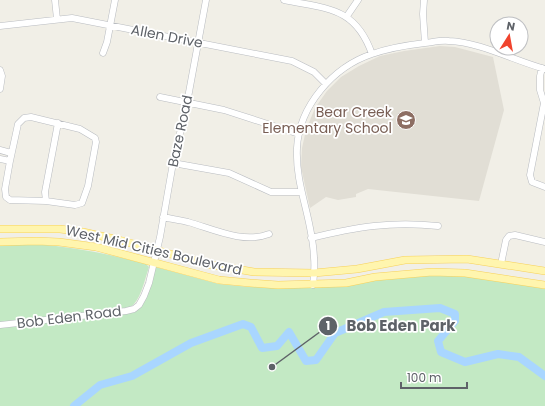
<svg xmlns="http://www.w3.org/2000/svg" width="545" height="406" viewBox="0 0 545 406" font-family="Poppins,sans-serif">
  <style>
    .education { fill: #e1ded5 }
    .green { fill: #c3e9c4 }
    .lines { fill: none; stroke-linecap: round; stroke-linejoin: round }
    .river { stroke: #a9d6ff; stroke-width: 8 }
    .minor-casing { stroke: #b9bcc1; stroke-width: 7 }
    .major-casing { stroke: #f7d15a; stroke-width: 8 }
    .minor { stroke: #fff; stroke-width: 6 }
    .major { stroke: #fff5ae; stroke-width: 7 }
    .labels { text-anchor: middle; stroke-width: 3.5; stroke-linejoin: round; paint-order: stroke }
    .street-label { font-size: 14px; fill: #5e6268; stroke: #fff }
    .education-label { font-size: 14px; fill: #785e54; stroke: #fff; text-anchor: end }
    .leader { fill: none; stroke: #5e6268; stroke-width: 1.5 }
    .callout-dot { fill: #5e6268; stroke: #fff; stroke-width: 1.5 }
    .mark-label { font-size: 12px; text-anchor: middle; font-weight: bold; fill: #fff }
    .callout-label { font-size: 15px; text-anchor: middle; font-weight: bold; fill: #5e6268; stroke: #fff; stroke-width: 3.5; stroke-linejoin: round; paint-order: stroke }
  </style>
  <rect width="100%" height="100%" fill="#f1efe7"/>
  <!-- education -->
  <path class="education" d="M440 46 455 47 493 57 504 110 479 201 368 189 356 194V197L338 200 326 197 310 208 301 167 302 148 306 130 315 108 327 91 341 77 359 66 380 56 404 51Z"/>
  <!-- green -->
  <path class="green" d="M36 244C74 247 110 254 146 264L149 267C145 278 142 295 134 304 131 308 126 308 122 310L0 323V245Z
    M156 267 219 284 249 287 313 288 349 284 405 276 465 275 496 279 545 289V406H0V328L120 314 141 306 147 297Z"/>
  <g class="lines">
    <!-- river -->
    <path class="river" d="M74 406 100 385 132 376 191 343 243 324 251 327 262 348 277 346 289 332 306 361 316 360 335 333 384 312 440 308 455 314V321L438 341 441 352 465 362 498 354 519 357 545 376"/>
    <!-- minor casing -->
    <g class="minor-casing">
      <path id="minor" d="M55 0 57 19
        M284 0C326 9 355 6 372 54
        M424 0 423 14 425 43
        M347 16 358 0
        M0 26 72 18 292 61 314 72 326 84
        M103 53 107 42 115 0
        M542 68 540 76V90L544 103 530 175 532 182 545 187
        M0 70 2 76 0 89
        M160 97 224 110 299 134
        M31 117 80 129 95 138 96 142 88 186 82 203 75 205 46 201 10 200 6 197 5 189 10 161 18 124 24 118Z
        M0 150 11 153
        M0 159 10 161
        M173 163 229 173 271 192H301
        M46 201 45 192 58 123
        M163 217C171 219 180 220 188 222 213 229 243 244 269 234
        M311 238C356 227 391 221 438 226
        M501 264 506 240 509 236 515 235 545 242
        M313 285C314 276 315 267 314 258 313 220 295 186 297 148 299 106 333 67 372 54 389 48 408 45 425 43 433 42 442 40 449 41 480 42 515 61 545 69
        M0 325 126 311 134 309 139 305 144 296 149 283 160 237 173 163 187 103 206 0"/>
    </g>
    <!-- major casing -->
    <g class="major-casing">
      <path id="major" d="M0 229H60L83 232 119 240 207 264 254 272 314 273 357 269 405 260 467 259 545 271
        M0 242 37 241 59 242 96 247 219 280 250 283 278 285 346 283 375 277 432 272 465 273 545 285"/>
    </g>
    <!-- minor -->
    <use href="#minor" class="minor"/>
    <!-- major -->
    <use href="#major" class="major"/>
  </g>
  <!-- icons -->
  <defs>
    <g id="school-disc" transform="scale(1)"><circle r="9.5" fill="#8d6e63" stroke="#fff"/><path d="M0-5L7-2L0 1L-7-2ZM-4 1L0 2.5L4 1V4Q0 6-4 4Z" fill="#fff"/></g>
  </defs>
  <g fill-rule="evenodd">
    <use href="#school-disc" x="406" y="120"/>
  </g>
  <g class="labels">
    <!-- street labels -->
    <g class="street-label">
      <text transform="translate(167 36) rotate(11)" y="5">Allen Drive</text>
      <text transform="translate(180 131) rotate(-78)" y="5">Baze Road</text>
      <text transform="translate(154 250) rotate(13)" y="5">West Mid Cities Boulevard</text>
      <text transform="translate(69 317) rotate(-7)" y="5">Bob Eden Road</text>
    </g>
    <!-- education labels -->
    <g class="education-label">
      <text x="392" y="117">Bear Creek<tspan x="392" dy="16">Elementary School</tspan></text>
    </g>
  </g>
  <!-- callouts -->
  <path class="leader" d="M272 367L328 326"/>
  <g class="callout-dot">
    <circle cx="272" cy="367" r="4"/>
    <circle cx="328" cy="326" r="10"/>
  </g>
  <g class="mark-label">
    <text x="328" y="330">1</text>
  </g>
  <g class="callout-label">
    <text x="401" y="331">Bob Eden Park</text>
  </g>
  <!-- north arrow -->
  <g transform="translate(509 36) rotate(11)"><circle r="19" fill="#ffffff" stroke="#bfc0c3"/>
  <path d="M0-3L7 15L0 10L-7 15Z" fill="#f0442e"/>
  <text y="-6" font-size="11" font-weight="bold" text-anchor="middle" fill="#5e6268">N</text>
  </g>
  <!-- scale -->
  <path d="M401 382v6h66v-6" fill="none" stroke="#5e6268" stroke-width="2"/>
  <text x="407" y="382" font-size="12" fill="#5e6268" stroke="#ffffff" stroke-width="3" paint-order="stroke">100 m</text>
</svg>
